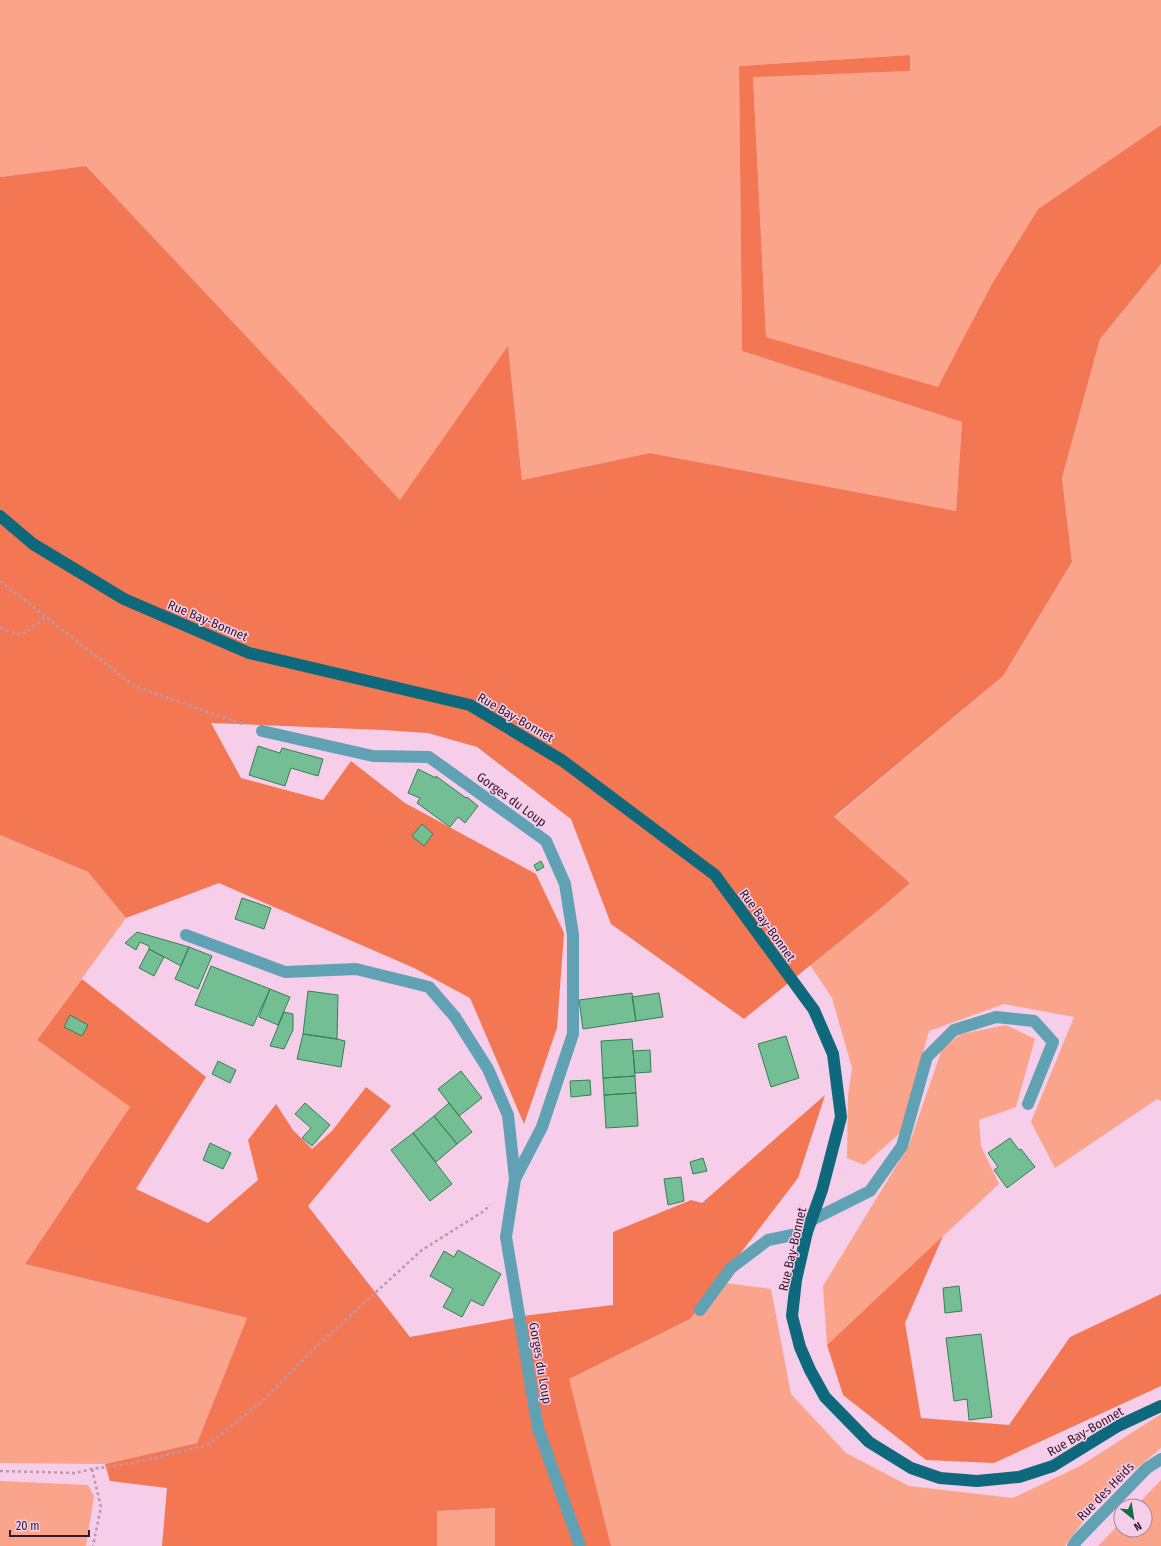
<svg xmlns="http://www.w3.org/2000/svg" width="1161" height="1546" viewBox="0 0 1161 1546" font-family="'Fira Sans Condensed',sans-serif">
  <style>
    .green { fill: #f9a48b }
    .forest { fill: #f37752 }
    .building { fill: #74be93; stroke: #347f57 }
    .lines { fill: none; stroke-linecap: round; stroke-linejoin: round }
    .path { stroke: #bb97b0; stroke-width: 2.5; stroke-dasharray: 3 3; stroke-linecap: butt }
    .minor { stroke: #60a2b4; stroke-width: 12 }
    .major { stroke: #0f697d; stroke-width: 12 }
    .labels { text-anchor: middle; stroke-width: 3; stroke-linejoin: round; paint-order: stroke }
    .street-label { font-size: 13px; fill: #32192b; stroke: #f7ceea }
  </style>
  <rect width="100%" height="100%" fill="#f7ceea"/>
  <!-- green -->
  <path class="green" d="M0 0H1161V125L1038 209 993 282 939 388 766 337 753 76 910 71V55L739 66 742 351 962 422 956 511 650 453 522 480 508 347 400 501 86 166 0 177Z
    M1161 264V1101L1157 1099 1055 1168 1031 1122 1074 1017 1004 1004 929 1031 900 1133 864 1165 847 1158 848 1096 852 1068 832 998 810 965 886 904 910 883 834 818 1003 676 1072 562 1062 478 1100 339Z
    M0 835 88 872 126 918 37 1040 130 1107 25 1264 247 1318 197 1443 105 1464 0 1463Z
    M1006 1025 1035 1039 1016 1107 979 1120 981 1146 999 1184 827 1345 823 1286 909 1145 942 1049 961 1034Z
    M719 1282 771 1289 791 1394 846 1453 909 1486 1013 1498 1080 1466 1161 1414V1448L1099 1500 1065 1546H611L568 1379 690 1319Z
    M1161 1480V1546H1098L1121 1522V1530H1145V1506H1136Z
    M0 1481 88 1485 94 1496 86 1546H0Z
    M495 1508V1546H437V1511Z"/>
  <!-- forest -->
  <path class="forest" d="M910 55V71L753 77 766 337 938 387 993 282 1038 209 1161 125V264L1100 339 1062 478 1072 562 1003 676 834 817 910 883 886 904 744 1019 611 924 571 819 477 747 428 733 382 730 211 723 241 778 323 800 351 761 405 803 536 874 564 933 557 1028 524 1124 470 998 414 968 219 883 126 918 88 872 0 835V177L86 166 400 500 508 346 522 480 650 453 956 511 962 422 742 351 739 66Z
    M82 979 206 1077 136 1189 208 1223 258 1180 248 1140 276 1104 293 1130 312 1149 332 1131 366 1087 391 1106 308 1206 410 1337 530 1315 613 1305V1232L691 1200 702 1203 825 1095 798 1178 690 1319 569 1379 611 1546H495V1508L437 1511V1546H162L167 1488 110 1481 105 1464 197 1443 247 1318 25 1264 130 1107 37 1040Z
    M943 1236 905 1323 921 1418 1009 1425 1070 1337 1161 1294V1386L994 1463 926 1460 843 1395 827 1345Z"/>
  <!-- building -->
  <path class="building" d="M258 746 280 753 282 748 323 759 318 776 291 768 285 786 249 775Z
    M418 769 436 778V776L466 798 467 797 478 806 465 823 458 817 450 827 417 803 420 798 408 793Z
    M422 824 433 834 424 846 412 836Z
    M541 861 544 867 537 871 534 865Z
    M242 898 271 908 264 929 235 919Z
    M137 932 189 947 181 966 149 949V946L140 942 136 950 125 943Z
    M189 947 212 956 198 989 175 979Z
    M149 949 164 957 154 976 139 968Z
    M211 966 270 989 253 1026 195 1005Z
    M270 989 290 997 278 1025 259 1017Z
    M308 991 338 995 337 1039 303 1034Z
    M632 993 636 1021 583 1029 579 1000Z
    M659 993 663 1017 636 1021 632 997Z
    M284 1012 293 1014V1030L284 1049 270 1046Z
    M70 1015 88 1025 82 1036 64 1027Z
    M303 1034 337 1039 345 1041 341 1067 297 1059Z
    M786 1036 799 1078 771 1087 758 1044Z
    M632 1039 635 1076 603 1078 601 1041Z
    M650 1050 651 1072 635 1073 633 1051Z
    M218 1061 236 1070 230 1083 212 1074Z
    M461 1071 482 1098 459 1116 438 1089Z
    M635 1076 636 1093 604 1095 603 1078Z
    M590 1080 591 1095 571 1097 570 1081Z
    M636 1093 638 1126 606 1128 604 1095Z
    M305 1103 330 1125 312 1146 302 1138 311 1128 295 1114Z
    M449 1103 472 1132 457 1144 434 1116Z
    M434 1116 457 1144 436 1162 413 1133Z
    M413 1133 452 1184 430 1201 391 1150Z
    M1010 1138 1019 1150 1021 1149 1035 1167 1007 1188 994 1170 998 1167 988 1153Z
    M210 1143 231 1153 223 1169 203 1160Z
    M703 1158 707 1171 693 1174 690 1162Z
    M681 1177 684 1201 668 1205 664 1179Z
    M458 1250 501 1274 483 1306 471 1300 462 1317 443 1307 453 1289 430 1276 444 1251 454 1257Z
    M959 1286 962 1311 945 1313 943 1288Z
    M981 1334 992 1417 969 1420 967 1399 954 1401 946 1338Z"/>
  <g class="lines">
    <!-- path -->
    <path class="path" d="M0 581 134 686 245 725
      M0 628 21 635 46 617
      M92 1469 101 1507 93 1546
      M0 1471 75 1473 92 1469 134 1463 207 1445 259 1404 318 1345 422 1250 484 1211 490 1205"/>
    <!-- minor -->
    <path class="minor" d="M262 731 373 756 429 757 546 841 565 884 573 935V1034L542 1127 515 1179
      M186 935 285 972 356 969 429 987 455 1017 488 1069 508 1115 515 1179 506 1237 538 1428 580 1546
      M810 1221 870 1191 902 1146 927 1057 954 1030 996 1017 1034 1021 1053 1042 1028 1104
      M700 1310 731 1268 768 1240 807 1232
      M1073 1546 1077 1540 1147 1468 1161 1459"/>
    <!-- major -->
    <path class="major" d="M0 516 33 544 124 599 249 653 470 705 563 761 715 875 814 1010 833 1054 841 1117 822 1190 807 1232 796 1280 792 1316 800 1347 810 1370 825 1397 869 1442 911 1468 940 1478 977 1481 1019 1477 1053 1466 1118 1426 1161 1406"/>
  </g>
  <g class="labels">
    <!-- street labels -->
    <g class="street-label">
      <text transform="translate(208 620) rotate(23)" y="5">Rue Bay-Bonnet</text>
      <text transform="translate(516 717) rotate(30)" y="5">Rue Bay-Bonnet</text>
      <text transform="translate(512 799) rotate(36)" y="5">Gorges du Loup</text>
      <text transform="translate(768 925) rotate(54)" y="5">Rue Bay-Bonnet</text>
      <text transform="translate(792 1249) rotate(-77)" y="5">Rue Bay-Bonnet</text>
      <text transform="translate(541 1363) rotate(80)" y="5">Gorges du Loup</text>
      <text transform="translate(1085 1431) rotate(-30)" y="5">Rue Bay-Bonnet</text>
      <text transform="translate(1105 1491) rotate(-46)" y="5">Rue des Heids</text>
    </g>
  </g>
  <!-- north arrow -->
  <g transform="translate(1133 1518) rotate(150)"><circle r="19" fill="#f7ceea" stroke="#a8869e"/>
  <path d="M0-3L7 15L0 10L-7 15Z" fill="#106f45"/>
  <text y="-6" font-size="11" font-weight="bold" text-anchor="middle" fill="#32192b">N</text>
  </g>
  <!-- scale -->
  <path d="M10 1530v6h79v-6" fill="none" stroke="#32192b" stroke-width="2"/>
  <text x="16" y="1530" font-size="12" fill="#32192b" stroke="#f7ceea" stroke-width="3" paint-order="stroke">20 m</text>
</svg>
